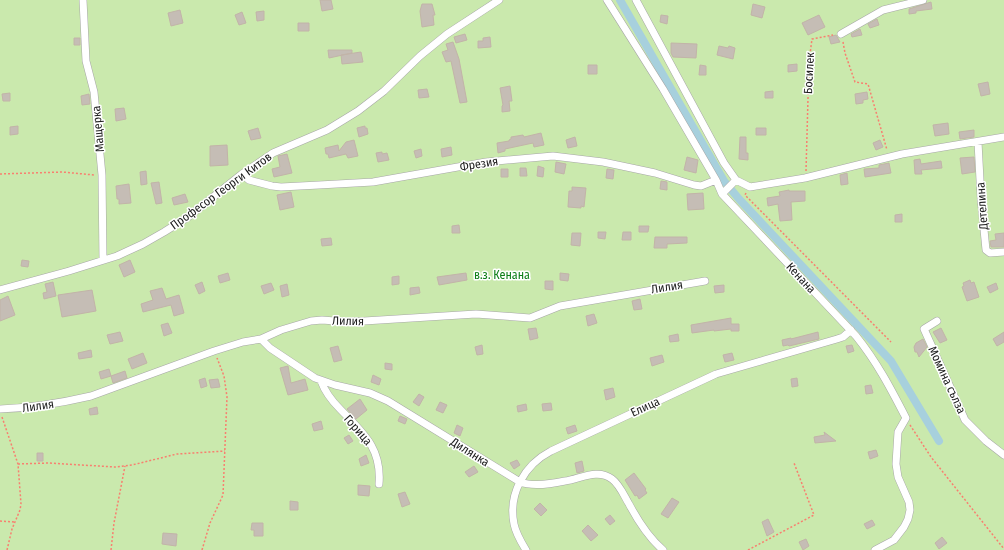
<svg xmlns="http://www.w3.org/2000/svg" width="1004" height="550" viewBox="0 0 1004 550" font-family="'Fira Sans Condensed',sans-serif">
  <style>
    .grass { fill: #cae9ad }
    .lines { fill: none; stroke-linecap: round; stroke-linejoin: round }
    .canal { stroke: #a7d0dd; stroke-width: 8 }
    .building { fill: #c5bdb5; stroke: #c2b4a8 }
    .street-casing { stroke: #a7a7a7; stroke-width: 8 }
    .path { stroke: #f87f6f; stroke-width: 1.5; stroke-dasharray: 2 2; stroke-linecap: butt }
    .street { stroke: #fff; stroke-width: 7 }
    .labels { text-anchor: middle; stroke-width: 3; stroke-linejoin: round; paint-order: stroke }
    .street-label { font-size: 12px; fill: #202020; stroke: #fff }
    .park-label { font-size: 12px; fill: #0d7e18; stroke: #fff }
  </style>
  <rect width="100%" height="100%" fill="#f0ede6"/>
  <!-- grass -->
  <path class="grass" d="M0 0H1004V550H0Z"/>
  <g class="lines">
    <!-- canal -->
    <path class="canal" d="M620 0 724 181 739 199 891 361 939 441"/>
  </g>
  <!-- building -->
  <path class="building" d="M320 0H331L333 9 322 11Z
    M931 2 932 9 916 11V13L909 14V9Z
    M422 4H432L435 15H433L434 25 422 27 420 11Z
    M753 4 765 7 762 18 751 15Z
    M180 10 183 23 171 26 168 13Z
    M264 11V20L257 21 256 12Z
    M242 12 246 23 239 25 235 15Z
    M661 15 668 16 667 24 660 22Z
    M819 15 825 27 808 35 802 23Z
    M877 19 879 25 870 28 868 24Z
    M298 23H309V31H298Z
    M860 29 862 35 852 37 851 34Z
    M465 34 467 40 456 43 454 37Z
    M836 35 840 42 831 44 829 37Z
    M490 37 491 47 478 48V41H483V38Z
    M74 38H80V45H74Z
    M453 42 459 59 467 102 460 103 451 61 446 62 442 52 448 50 446 44Z
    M671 43 697 44 696 58 673 57 671 53Z
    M719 46 728 48 729 46 735 48 733 59 717 55Z
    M328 50H352V53L329 58Z
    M361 52 363 62 342 64 341 55Z
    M797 64V71L788 72V65Z
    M588 65H597V74H588Z
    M700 65 706 66V75H699Z
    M988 82 990 94 981 96 978 84Z
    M510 86 512 101H509L510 111 502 112V106L503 105 500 88Z
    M427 89 429 97 419 98 418 90Z
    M773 91V98H765V92Z
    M867 92 868 99 863 100V103L856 104 855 94Z
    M10 93V101H3L2 94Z
    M89 94 90 104 82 105 81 96Z
    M124 108 126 119 116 121 115 109Z
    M948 123 949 134 935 136 933 125Z
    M18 126V134L10 135V127Z
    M365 126V128H367L368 134 359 137 357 128Z
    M258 128 261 138 251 140 248 131Z
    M756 128H766V135H756Z
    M974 130V137L960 139 959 132Z
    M541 133 544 145 534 147 533 143 505 149V151L498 153 497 143 509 141V140L511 139V137L523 135 524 137Z
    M575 137 577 146 568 148 566 140Z
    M740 137H746V153H748V160L739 159Z
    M354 140 358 156 348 158 346 154 329 158 328 154H326L325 148 338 145 339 151 346 142Z
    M880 140 883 147 876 150 873 143Z
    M227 145 228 165 210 166V146Z
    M451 147 452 155 442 157 441 149Z
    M421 149 422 156 416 158 414 151Z
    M382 152V154L387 153 389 160 378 162 376 153Z
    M287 154 292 173 274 177 272 169 280 167 278 156Z
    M687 157 698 160 696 173 684 170Z
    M974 157 975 172 962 174 960 158Z
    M920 159 921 164 941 161 942 168 921 170 922 174H915L914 160Z
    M556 162 566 164 564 174 555 172Z
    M889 163 891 173 865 177 864 169 879 168V165Z
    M538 166 544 168 543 177 537 176Z
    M520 168H526L527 176H520Z
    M501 169H508V177H501Z
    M607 169 614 170 613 179 606 178Z
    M146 171 147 184 141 185 140 172Z
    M847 173 848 184 841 185 840 175Z
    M661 181 667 182V190L660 189Z
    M159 182 162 203 156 204 151 183Z
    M129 184 131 203 119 204V199H117L116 186Z
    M572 187 586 188 584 207 581 206V208L568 207 569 191H572Z
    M789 190V191H805V201L791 202 792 220 780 221 778 204 768 206 767 198 780 196 779 192Z
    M291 192 294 207 280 210 277 195Z
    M703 193 704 209 688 210 687 194Z
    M185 194 188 202 174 205 172 198Z
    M902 214V222H895V215Z
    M459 225 460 233H452V226Z
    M639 226H649L648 232H639Z
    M598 232H606L605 239 598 238Z
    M623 232H631V240H622Z
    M572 233H581L580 246 571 245Z
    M1004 233V247H991L990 241 996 240 995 234Z
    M655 237H687V243L667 244V248H654Z
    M331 238 332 245 322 246 321 239Z
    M22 260 29 261 28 267 21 266Z
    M130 260 135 272 124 277 119 265Z
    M228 273 230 280 220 283 218 276Z
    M466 273 467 280 439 285 437 277Z
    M560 273 569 274 568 281 560 280Z
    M399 276V284L392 285V277Z
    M970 280 971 283 974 282 979 297 967 301 962 287 964 286 963 283Z
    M545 281H553V290L545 289Z
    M53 282 56 296 44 299 43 293 47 292 45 284Z
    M202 282 205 291 199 294 195 285Z
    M271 283 274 290 264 294 261 286Z
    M996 283 998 289 990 293 987 287Z
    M287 284 289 295 282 297 280 286Z
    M724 285V292L715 293 714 286Z
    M419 287 420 293 410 295V288Z
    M162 288 166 299 179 295 184 313 174 316 171 305 143 312 141 304 153 300 150 291Z
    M92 290 96 311 62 317 58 295Z
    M8 296 15 315 0 321V300Z
    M640 299 642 309 634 310 632 301Z
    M594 314 597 323 588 326 586 316Z
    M731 318V324H739V331H731V329L714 331V330L692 333 691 325Z
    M168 323 172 333 164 336 161 325Z
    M536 328 538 338 530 340 528 329Z
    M941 328 947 340 940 343 933 332Z
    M120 332 123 341 110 344 107 335Z
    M818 332 819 339 789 346 788 345 783 346 782 340 791 338V339Z
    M1004 332V342L997 346 993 339Z
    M678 334 679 341 670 342 669 336Z
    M923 339 927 347 919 357 917 352H915L914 347 916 343Z
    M482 345 483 354 477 355 475 347Z
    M852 345 854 351 848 353 846 346Z
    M338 346 342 360 334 362 330 348Z
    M91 350 92 357 79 359 78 353Z
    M143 353 147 363 132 369 128 359Z
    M732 353 734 360 725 362 723 355Z
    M662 355 664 362 652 366 650 358Z
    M385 363 392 364V370L385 369Z
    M288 366 291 383 305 379 308 390 288 395 280 368Z
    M109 369 111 376 101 379 99 372Z
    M125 371 127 378 113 383 111 376Z
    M373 375 381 379 379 385 371 382Z
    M205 378 207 386 201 388 199 380Z
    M797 378 798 386 792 387 791 379Z
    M218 379 220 387 211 388 209 380Z
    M871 385 873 393 866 394 865 386Z
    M613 388 615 397 606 400 604 390Z
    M419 394 424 397 419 406 413 402Z
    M360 399 367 410 356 419 347 409Z
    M440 402 447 405 443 413 436 410Z
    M551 403 552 410 543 411 542 404Z
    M526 404 527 410 518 412 517 406Z
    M97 407 98 414 90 415 89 409Z
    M400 416 407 419 405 424 398 421Z
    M321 421 323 429 314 431 312 424Z
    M457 425 463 428 460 436 454 433Z
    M575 425 577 431 568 434 566 428Z
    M824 432 836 441 815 443 814 437 825 435Z
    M349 435 353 441 348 444 344 438Z
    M876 450 878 456 870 459 868 452Z
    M37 453H43V461H37Z
    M366 455 369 463 361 466 359 459Z
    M517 460 520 465 514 469 510 463Z
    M582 461 584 471 577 473 575 463Z
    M474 466 478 472 469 477 465 472Z
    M634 473 646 489 645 490 647 493 639 499 637 495 635 496 625 480Z
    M358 485 370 486 369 496 358 495Z
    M405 492 410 504 402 507 398 494Z
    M672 498 679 502 668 518 661 514Z
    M290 501 298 502V510H290Z
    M540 503 547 510 541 516 534 509Z
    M610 515 615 521 610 525 605 519Z
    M768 519 774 532 767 536 762 522Z
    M872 520 875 525 867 529 864 524Z
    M252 523H263V536H254V530H251Z
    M588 525 598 535 591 541 582 531Z
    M163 533 177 534 176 546 162 544Z
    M942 537 947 543 939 549 935 543Z
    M806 539 809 546 803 550 799 542Z"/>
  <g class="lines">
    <!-- street casing -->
    <g class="street-casing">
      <path id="street" d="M83 0 86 61 94 92 102 175 103 260
        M607 0 663 89 716 180 722 194 856 336C877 362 891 389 906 418L898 432 896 464 898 477 909 502 910 510 908 519 904 527 894 540 875 550
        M636 0 724 163 736 180 750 187 805 178 902 154 1004 137
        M841 34 883 10 923 0
        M978 142 981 199 986 250 990 253 1004 252
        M242 174 249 180 272 186 281 187 319 185 373 182 486 162 553 156 603 162 655 173 694 185 701 186 716 180
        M722 194 736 180
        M0 290 69 271 117 256 143 244 164 232 188 217 242 174 273 153 327 130 358 111 384 91 420 56 447 34 499 0
        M937 321 924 329 965 420 986 441 1004 455
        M261 339 270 348 315 378 335 385 370 393 388 401 520 482C533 487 551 484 565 481 580 479 598 468 612 479 620 485 624 496 629 504 638 521 648 537 663 550
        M321 381C325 392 332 401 340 409 363 433 382 448 379 484
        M0 409C31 408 61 403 91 396L214 351 243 342 261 339 281 330 311 321 322 320 348 322 476 314 530 318 560 306 705 281
        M526 550C521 542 516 534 514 524 508 494 524 465 551 451L716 374 837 339 843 337 851 330"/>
    </g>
    <!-- path -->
    <path class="path" d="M843 42 845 53 855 82 868 84 887 150
      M806 171 809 62 812 39 833 35
      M0 174 62 172 94 175
      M746 193 745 195 891 342
      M2 417 18 464 21 504 20 510 12 529 7 550
      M910 425 931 457 1004 549
      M18 464 48 463 115 467 132 465 177 454 225 451
      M0 521 14 522
      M111 550 114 523 125 466
      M202 550 210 523 223 495 227 397 224 376 217 358
      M748 550 814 515 794 463"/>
    <!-- street -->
    <use href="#street" class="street"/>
  </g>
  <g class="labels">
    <!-- street labels -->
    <g class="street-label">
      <text transform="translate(809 73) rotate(-87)" y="4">Босилек</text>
      <text transform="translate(98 129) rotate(-95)" y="4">Мащерка</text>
      <text transform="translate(479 164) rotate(-9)" y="4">Фрезия</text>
      <text transform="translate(221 191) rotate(-36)" y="4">Професор Георги Китов</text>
      <text transform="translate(982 206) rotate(-94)" y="4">Детелина</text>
      <text transform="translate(801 278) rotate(47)" y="4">Кенана</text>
      <text transform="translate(667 287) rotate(-9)" y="4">Лилия</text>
      <text transform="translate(348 321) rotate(1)" y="4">Лилия</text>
      <text transform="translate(947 380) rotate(65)" y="4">Момина сълза</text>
      <text transform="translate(38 406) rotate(-8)" y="4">Лилия</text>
      <text transform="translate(645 407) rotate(-25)" y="4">Елица</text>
      <text transform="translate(358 430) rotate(49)" y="4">Горица</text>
      <text transform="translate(470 452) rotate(32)" y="4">Дилянка</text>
    </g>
    <!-- park labels -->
    <g class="park-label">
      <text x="502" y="279">в.з. Кенана</text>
    </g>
  </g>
</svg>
